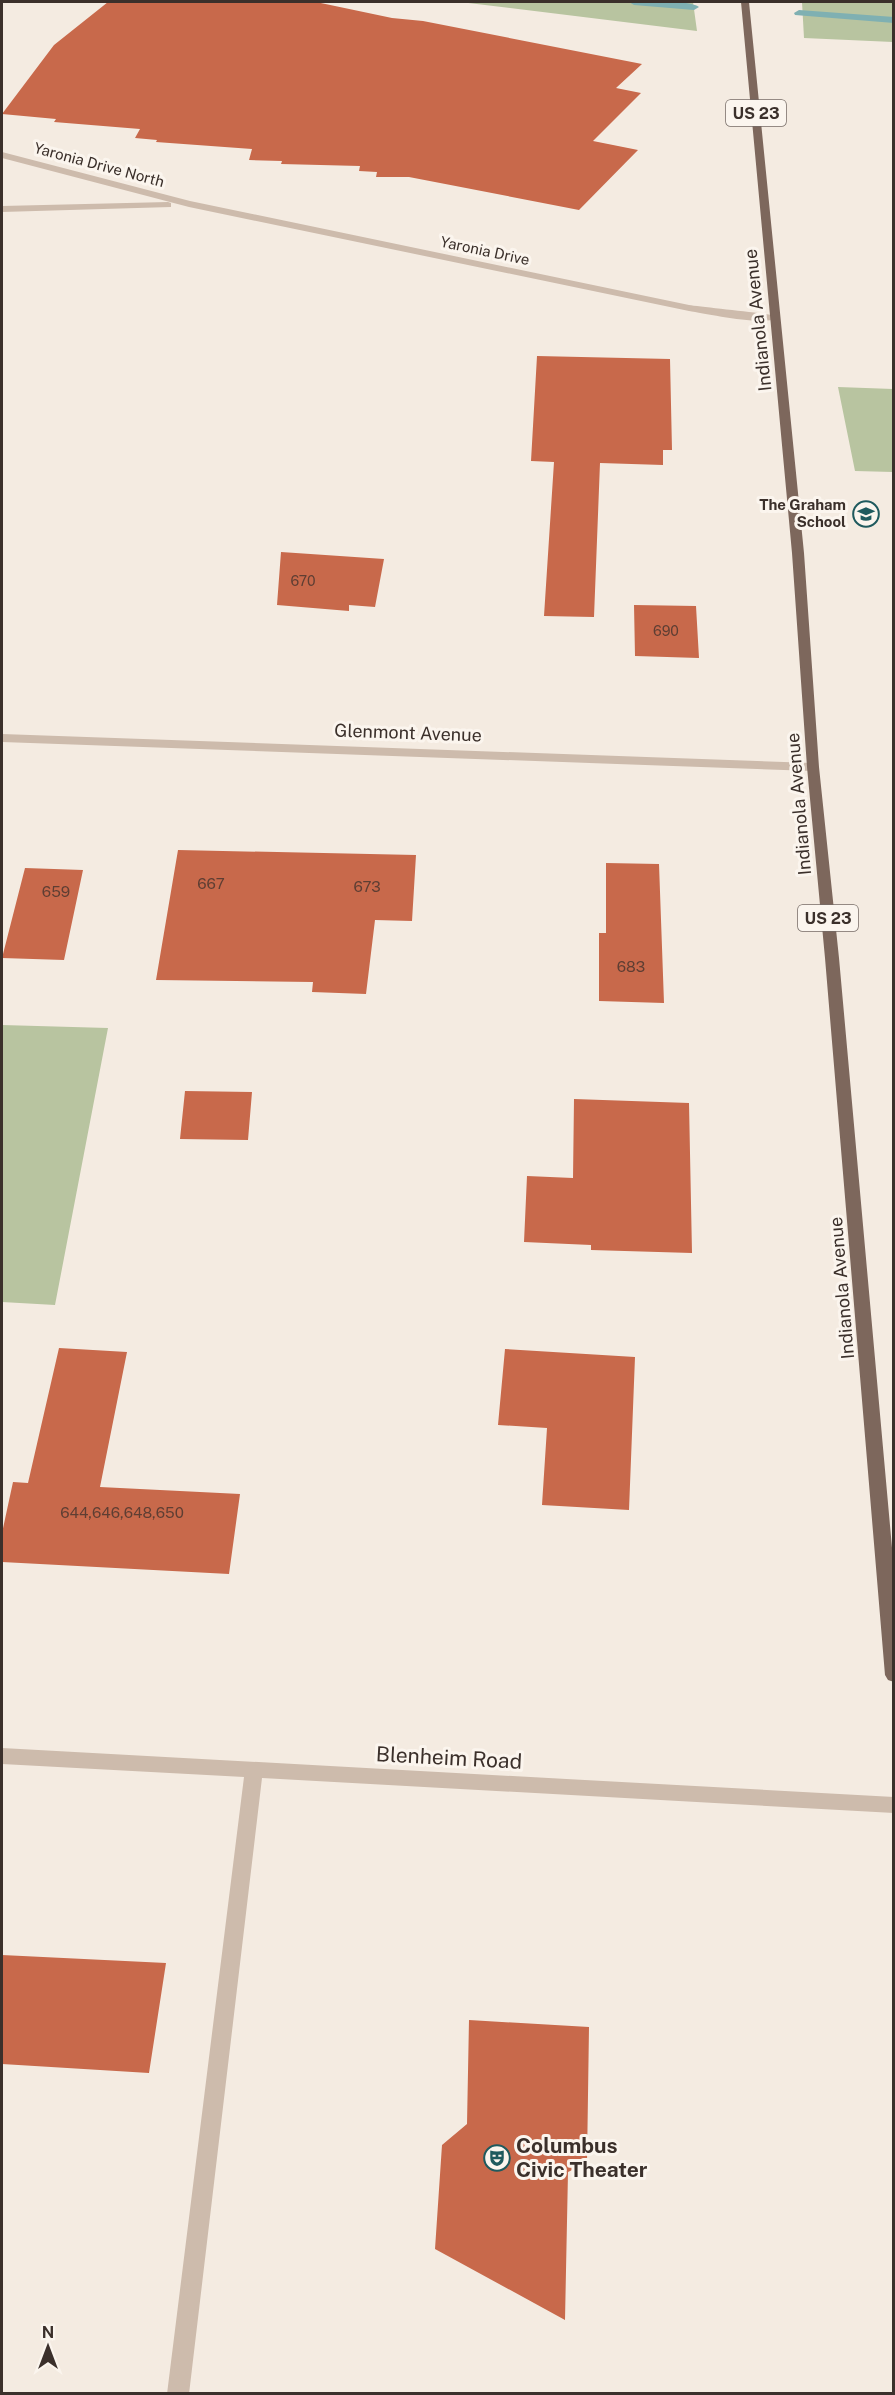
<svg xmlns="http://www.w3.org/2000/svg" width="895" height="2395" viewBox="0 0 895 2395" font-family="'Public Sans',sans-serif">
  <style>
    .green { fill: #b8c4a0 }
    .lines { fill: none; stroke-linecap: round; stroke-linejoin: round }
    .stream { fill: #7fb0b2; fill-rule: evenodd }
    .building { fill: #c8694b }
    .minor { fill: #cdbbac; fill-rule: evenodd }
    .major { fill: #7d675c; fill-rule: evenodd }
    .labels { text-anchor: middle; stroke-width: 6; stroke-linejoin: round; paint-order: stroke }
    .far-number-label { font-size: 14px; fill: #5e3e33 }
    .far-street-label { font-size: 15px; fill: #3b302b; stroke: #fbf5ee }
    .far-poi-label { font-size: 15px; font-weight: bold; fill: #3b302b; stroke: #fbf5ee; text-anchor: end }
    .number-label { font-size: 15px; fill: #5e3e33 }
    .shield { fill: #fbf5ee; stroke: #756b66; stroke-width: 1.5 }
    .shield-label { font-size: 16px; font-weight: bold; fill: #3b302b }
    .street-label { font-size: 18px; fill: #3b302b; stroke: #fbf5ee }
    .near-street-label { font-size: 21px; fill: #3b302b; stroke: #fbf5ee }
    .near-poi-label { font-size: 21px; font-weight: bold; fill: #3b302b; stroke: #fbf5ee; text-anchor: start }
  </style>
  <rect width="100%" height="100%" fill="#f4ebe1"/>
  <!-- green -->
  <path class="green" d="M460 2H693L697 31Z
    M802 2H893V42L804 38Z
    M838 387 893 389V472L855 471Z
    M2 1025 108 1028 55 1305 2 1302Z"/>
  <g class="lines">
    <!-- stream -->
    <path class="stream" d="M629 2C643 0 689 0 699 7L694 10 634 5Z
      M799 10 894 17V23L795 15 794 13Z"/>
  </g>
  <!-- building -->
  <path class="building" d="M108 2H316L392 18 423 21 642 64 616 88 641 93 593 141 638 150 579 210 409 177H376L377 172 359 171 360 166 281 164 282 161 249 160 252 149 156 142 157 140 135 138 140 129 54 122 56 119 2 114 54 45Z
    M537 356 670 359 672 450H663V465L600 463 594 617 544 616 554 462 531 461Z
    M281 552 384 559 375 607 349 605V611L277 605Z
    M634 605 696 606 699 658 635 656Z
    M178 850 416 855 412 921 375 920 366 994 312 992 313 982 156 980Z
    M606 863 659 864 664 1003 599 1001V933H606Z
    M25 868 83 870 64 960 2 958Z
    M185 1091 252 1092 248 1140 180 1139Z
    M574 1099 689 1103 692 1253 591 1250V1245L524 1242 527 1176 573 1178Z
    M59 1348 127 1352 100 1487 240 1494 229 1574 2 1562V1533L13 1482 28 1483Z
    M505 1349 635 1357 629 1510 542 1505 547 1428 498 1425Z
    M2 1955 166 1963 149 2073 2 2064Z
    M469 2020 589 2027 587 2163 568 2172 565 2320 435 2249 442 2145 467 2124Z"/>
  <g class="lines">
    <!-- minor -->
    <path class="minor" d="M2 152 190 201 689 305C701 307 776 314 780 317 766 327 708 314 689 311L189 207 2 158Z
      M168 202 171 203V207L2 212V206Z
      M2 734 813 763 819 767 813 771 2 742Z
      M2 1748 894 1797V1813L262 1778 189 2394H167L244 1777 2 1764Z"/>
    <!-- major -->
    <path class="major" d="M741 2H749L804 553 819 767 839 958 894 1570V1682L888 1680 885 1675 825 958 807 767 792 553Z"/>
  </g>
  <!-- icons -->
  <defs>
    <g id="school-ring" transform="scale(1.35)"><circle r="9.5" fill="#fbf5ee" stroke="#1f5a5e" stroke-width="1.5"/><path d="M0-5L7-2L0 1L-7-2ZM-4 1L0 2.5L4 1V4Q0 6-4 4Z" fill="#1f5a5e"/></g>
    <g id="theatre-ring" transform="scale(1.35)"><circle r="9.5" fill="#fbf5ee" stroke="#1f5a5e" stroke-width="1.5"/><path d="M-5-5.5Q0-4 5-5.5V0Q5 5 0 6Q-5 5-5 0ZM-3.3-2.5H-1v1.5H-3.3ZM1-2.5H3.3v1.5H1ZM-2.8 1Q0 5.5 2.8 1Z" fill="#1f5a5e"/></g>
  </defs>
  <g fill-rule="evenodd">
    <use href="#school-ring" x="866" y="514"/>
    <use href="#theatre-ring" x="497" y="2158"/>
  </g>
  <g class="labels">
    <!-- far-number labels -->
    <g class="far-number-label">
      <text x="303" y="586">670</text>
      <text x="666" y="636">690</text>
    </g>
    <!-- far-street labels -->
    <g class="far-street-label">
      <text transform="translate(99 165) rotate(15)" y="5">Yaronia Drive North</text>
      <text transform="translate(485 251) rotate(12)" y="5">Yaronia Drive</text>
    </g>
    <!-- far-poi labels -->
    <g class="far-poi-label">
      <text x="846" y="510">The Graham<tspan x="846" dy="17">School</tspan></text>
    </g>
    <!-- number labels -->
    <g class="number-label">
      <text x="211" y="889">667</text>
      <text x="367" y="892">673</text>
      <text x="56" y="897">659</text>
      <text x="631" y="972">683</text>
      <text x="122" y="1518">644,646,648,650</text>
    </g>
    <!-- shield labels -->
    <g class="shield">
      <rect x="726" y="100" width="60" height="26" rx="4.5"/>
      <rect x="798" y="905" width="60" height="26" rx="4.5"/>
    </g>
    <g class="shield-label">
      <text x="756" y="119">US 23</text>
      <text x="828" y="924">US 23</text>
    </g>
    <!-- street labels -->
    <g class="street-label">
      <text transform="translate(758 320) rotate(-96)" y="6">Indianola Avenue</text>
      <text transform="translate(408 733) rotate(2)" y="6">Glenmont Avenue</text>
      <text transform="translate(799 804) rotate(-95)" y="6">Indianola Avenue</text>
      <text transform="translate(842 1288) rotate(-95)" y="6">Indianola Avenue</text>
    </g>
    <!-- near-street labels -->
    <g class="near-street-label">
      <text transform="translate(449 1758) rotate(3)" y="7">Blenheim Road</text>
    </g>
    <!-- near-poi labels -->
    <g class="near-poi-label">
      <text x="516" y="2153">Columbus<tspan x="516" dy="24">Civic Theater</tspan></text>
    </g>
  </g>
  <!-- border -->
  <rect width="895" height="2395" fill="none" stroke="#3b302b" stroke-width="6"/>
  <!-- north arrow -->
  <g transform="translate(48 2347)" stroke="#fbf5ee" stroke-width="4.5" paint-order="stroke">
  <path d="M0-4.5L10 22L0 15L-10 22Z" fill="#3b302b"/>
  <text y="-9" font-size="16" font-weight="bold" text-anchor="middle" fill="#3b302b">N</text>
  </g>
</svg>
